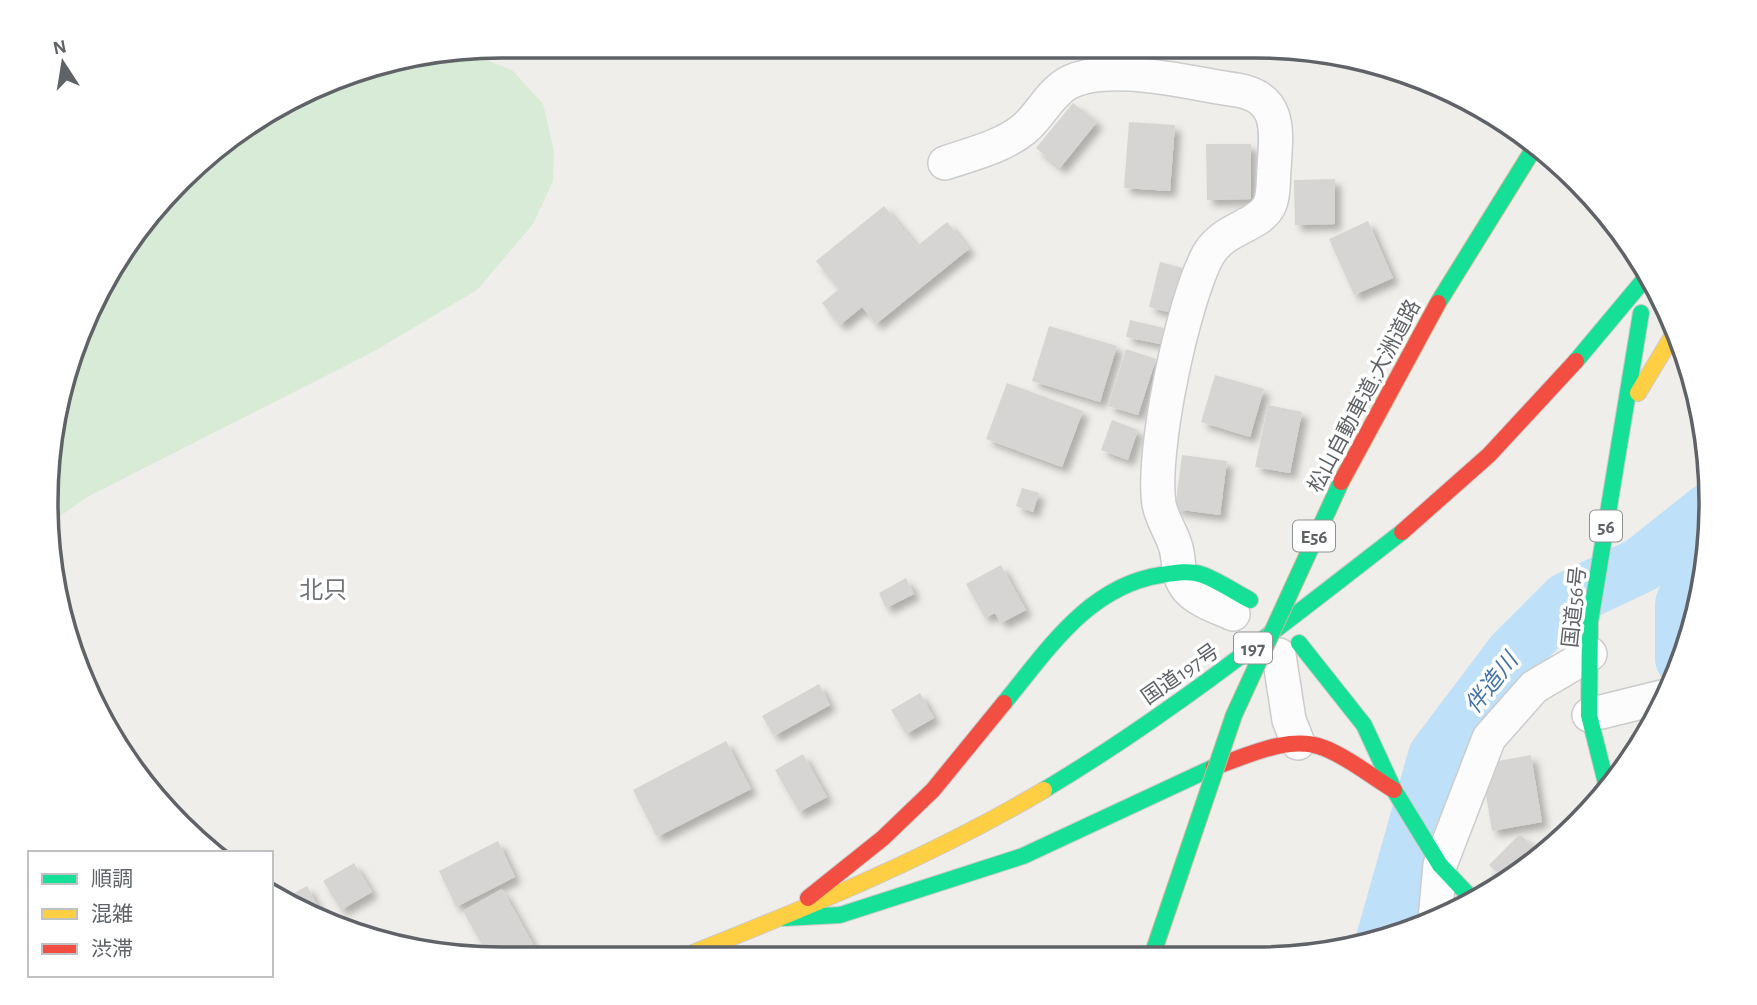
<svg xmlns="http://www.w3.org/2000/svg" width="1757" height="1005" viewBox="0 0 1757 1005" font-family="'Alegreya Sans','Noto Sans JP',sans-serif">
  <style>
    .green { fill: #d8ebd6 }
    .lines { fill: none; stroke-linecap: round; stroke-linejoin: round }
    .river { stroke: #bfe0f9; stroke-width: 56 }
    .building { fill: #d6d5d3; filter: url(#shadow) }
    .street-casing { stroke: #cbcccc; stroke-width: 36 }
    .fast-casing { stroke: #cacacb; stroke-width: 18 }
    .slow-casing { stroke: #cacacb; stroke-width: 18 }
    .jam-casing { stroke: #cacacb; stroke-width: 18 }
    .street { stroke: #fdfcfc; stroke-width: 33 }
    .fast { stroke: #16e098; stroke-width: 16 }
    .slow { stroke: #ffcf43; stroke-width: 16 }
    .jam { stroke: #f24e42; stroke-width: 16 }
    .fast-bridge-casing { stroke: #c8b996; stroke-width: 18; stroke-linecap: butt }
    .jam-bridge-casing { stroke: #c8b996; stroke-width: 18; stroke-linecap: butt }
    .fast-bridge { stroke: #16e098; stroke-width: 16 }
    .jam-bridge { stroke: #f24e42; stroke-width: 16 }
    .labels { text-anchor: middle; stroke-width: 7; stroke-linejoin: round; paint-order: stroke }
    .shield { fill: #fff; stroke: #8f9295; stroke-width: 2 }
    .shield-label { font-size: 19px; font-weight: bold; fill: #5f6368 }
    .street-label { font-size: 21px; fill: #5f6368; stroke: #fff }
    .water-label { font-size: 23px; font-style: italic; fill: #4174aa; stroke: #fff }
    .quarter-label { font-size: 24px; fill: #70757a; stroke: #fff }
    .rim { fill: none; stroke: #5f6368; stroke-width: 3.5 }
  </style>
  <defs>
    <filter id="shadow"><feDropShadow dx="6" dy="6" stdDeviation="3.5" flood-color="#0004"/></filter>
  </defs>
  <rect width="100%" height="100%" fill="#efeeea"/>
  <!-- green -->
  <path class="green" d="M464 52 512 70 543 104 554 151 553 181 533 224 477 290 371 353 89 496 47 525 61 384 123 248 225 140 356 70Z"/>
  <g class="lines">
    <!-- river -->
    <path class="river" d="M1683 659V604L1708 545
      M1384 939 1436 756 1513 654 1567 600 1641 565 1709 511"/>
  </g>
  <!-- building -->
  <path class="building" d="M1073 103 1097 122 1060 168 1036 148Z
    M1129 122 1175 125 1170 191 1124 188Z
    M1206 144H1251V199L1207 200Z
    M1335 179V224L1295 225 1294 180Z
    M884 206 917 246 947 222 969 249 876 324 862 307 840 325 822 303 839 289 816 261Z
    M1368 221 1393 278 1354 295 1329 239Z
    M1160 262 1183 268 1172 313 1149 307Z
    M1130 320 1164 328 1160 344 1126 337Z
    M1049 326 1117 346 1100 402 1032 381Z
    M1126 349 1156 359 1138 415 1108 406Z
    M1215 375 1264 389 1250 437 1201 422Z
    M1007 383 1083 411 1062 467 986 439Z
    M1268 405 1302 412 1290 473 1255 467Z
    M1112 420 1138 430 1128 460 1101 450Z
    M1182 455 1227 461 1220 515 1175 509Z
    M1022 488 1039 493 1033 512 1016 506Z
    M1001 565 1026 610 1001 623 995 613 985 618 966 584Z
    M906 578 914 594 886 608 879 593Z
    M819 684 830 705 774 736 762 716Z
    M920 693 934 718 906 734 891 710Z
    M726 741 751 789 657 837 633 790Z
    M803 754 827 797 799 812 775 770Z
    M1531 755 1542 822 1492 831 1481 764Z
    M1520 834 1542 855 1508 883 1489 865Z
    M498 841 515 877 456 907 439 871Z
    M354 863 372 892 341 910 323 881Z
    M307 886 322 915 319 917 280 901Z
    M502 889 533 944 506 958H489L463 911Z"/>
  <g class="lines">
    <!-- street casing -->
    <g class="street-casing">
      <path id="street" d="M945 163C971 154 1002 147 1024 129 1040 116 1049 94 1068 83 1109 61 1192 84 1237 90 1283 98 1276 133 1274 169 1273 181 1274 196 1269 206 1258 227 1224 227 1208 255 1183 301 1151 452 1159 504 1162 520 1172 533 1176 548 1180 564 1177 575 1187 588 1198 601 1218 607 1233 614
        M1279 655 1289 720 1298 743
        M1589 715 1666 696
        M1435 919 1440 865 1489 738 1534 687 1590 654"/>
    </g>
    <!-- fast casing -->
    <g class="fast-casing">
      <path id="fast" d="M1576 361 1648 275
        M1299 643 1364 725 1394 790 1440 865 1473 900
        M1004 703C1047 651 1088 586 1161 575 1174 573 1190 570 1203 575 1219 581 1235 592 1250 600
        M1607 787 1589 715 1590 622 1641 313
        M1044 790C1171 714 1286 622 1402 532
        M783 918 840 915 1023 856 1214 767"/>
    </g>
    <!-- slow casing -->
    <g class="slow-casing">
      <path id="slow" d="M1638 393 1676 330
        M680 958C804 909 929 858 1044 790"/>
    </g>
    <!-- jam casing -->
    <g class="jam-casing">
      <path id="jam" d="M1402 532 1489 455 1576 361
        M1214 767C1248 756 1289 734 1324 748 1348 757 1372 777 1394 790
        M808 898 883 838 933 790 1004 703"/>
    </g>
    <!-- street -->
    <use href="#street" class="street"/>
    <!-- fast -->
    <use href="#fast" class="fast"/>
    <!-- slow -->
    <use href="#slow" class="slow"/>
    <!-- jam -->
    <use href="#jam" class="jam"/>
    <!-- fast-bridge casing -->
    <g class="fast-bridge-casing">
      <path id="fast-bridge" d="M1438 303 1536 145
        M1152 956 1234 715 1341 482"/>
    </g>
    <!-- jam-bridge casing -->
    <g class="jam-bridge-casing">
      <path id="jam-bridge" d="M1341 482 1438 303"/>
    </g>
    <!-- fast-bridge -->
    <use href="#fast-bridge" class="fast-bridge"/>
    <!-- jam-bridge -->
    <use href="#jam-bridge" class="jam-bridge"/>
  </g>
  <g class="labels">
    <!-- shield labels -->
    <g class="shield">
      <rect x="1590" y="510.5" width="32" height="31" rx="5"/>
      <rect x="1293" y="520.5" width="42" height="31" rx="5"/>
      <rect x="1234" y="632.5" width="38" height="31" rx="5"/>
    </g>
    <g class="shield-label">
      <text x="1606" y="533">56</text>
      <text x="1314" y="543">E56</text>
      <text x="1253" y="655">197</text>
    </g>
    <!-- street labels -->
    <g class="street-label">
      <text transform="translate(1364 396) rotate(-62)" y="7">松山自動車道;大洲道路</text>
      <text transform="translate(1574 607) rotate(-84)" y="7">国道56号</text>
      <text transform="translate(1180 674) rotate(-35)" y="7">国道197号</text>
    </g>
    <!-- water labels -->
    <g class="water-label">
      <text transform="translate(1491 683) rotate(-52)" y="8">伴造川</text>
    </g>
    <!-- quarter labels -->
    <g class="quarter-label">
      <text x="323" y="598">北只</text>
    </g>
  </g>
  <!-- crop -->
  <path d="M0 0H1757V1005H0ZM502 58H1255A444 444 0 0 1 1699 502V503A444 444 0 0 1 1255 947H502A444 444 0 0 1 58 503V502A444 444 0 0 1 502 58Z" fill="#fff" fill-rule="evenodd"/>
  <path class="rim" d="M502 58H1255A444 444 0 0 1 1699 502V503A444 444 0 0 1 1255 947H502A444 444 0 0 1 58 503V502A444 444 0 0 1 502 58Z"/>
  <!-- legend -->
  <rect x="28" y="851" width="245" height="126" fill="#ffffff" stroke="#bfc1c3" stroke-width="2"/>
  <rect x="42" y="874" width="35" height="10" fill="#16e098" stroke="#bfc1c3" stroke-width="2"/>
  <text x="91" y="886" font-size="21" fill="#5f6368">順調</text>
  <rect x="42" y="909" width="35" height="10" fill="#ffcf43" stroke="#bfc1c3" stroke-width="2"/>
  <text x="91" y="921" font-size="21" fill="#5f6368">混雑</text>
  <rect x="42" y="944" width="35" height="10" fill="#f24e42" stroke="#bfc1c3" stroke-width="2"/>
  <text x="91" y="956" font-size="21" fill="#5f6368">渋滞</text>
  <!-- north arrow -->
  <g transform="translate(63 63) rotate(348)" stroke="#ffffff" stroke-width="5" paint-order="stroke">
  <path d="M0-5L12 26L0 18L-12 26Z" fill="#5f6368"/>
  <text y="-10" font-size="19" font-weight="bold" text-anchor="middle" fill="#5f6368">N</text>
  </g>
</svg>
